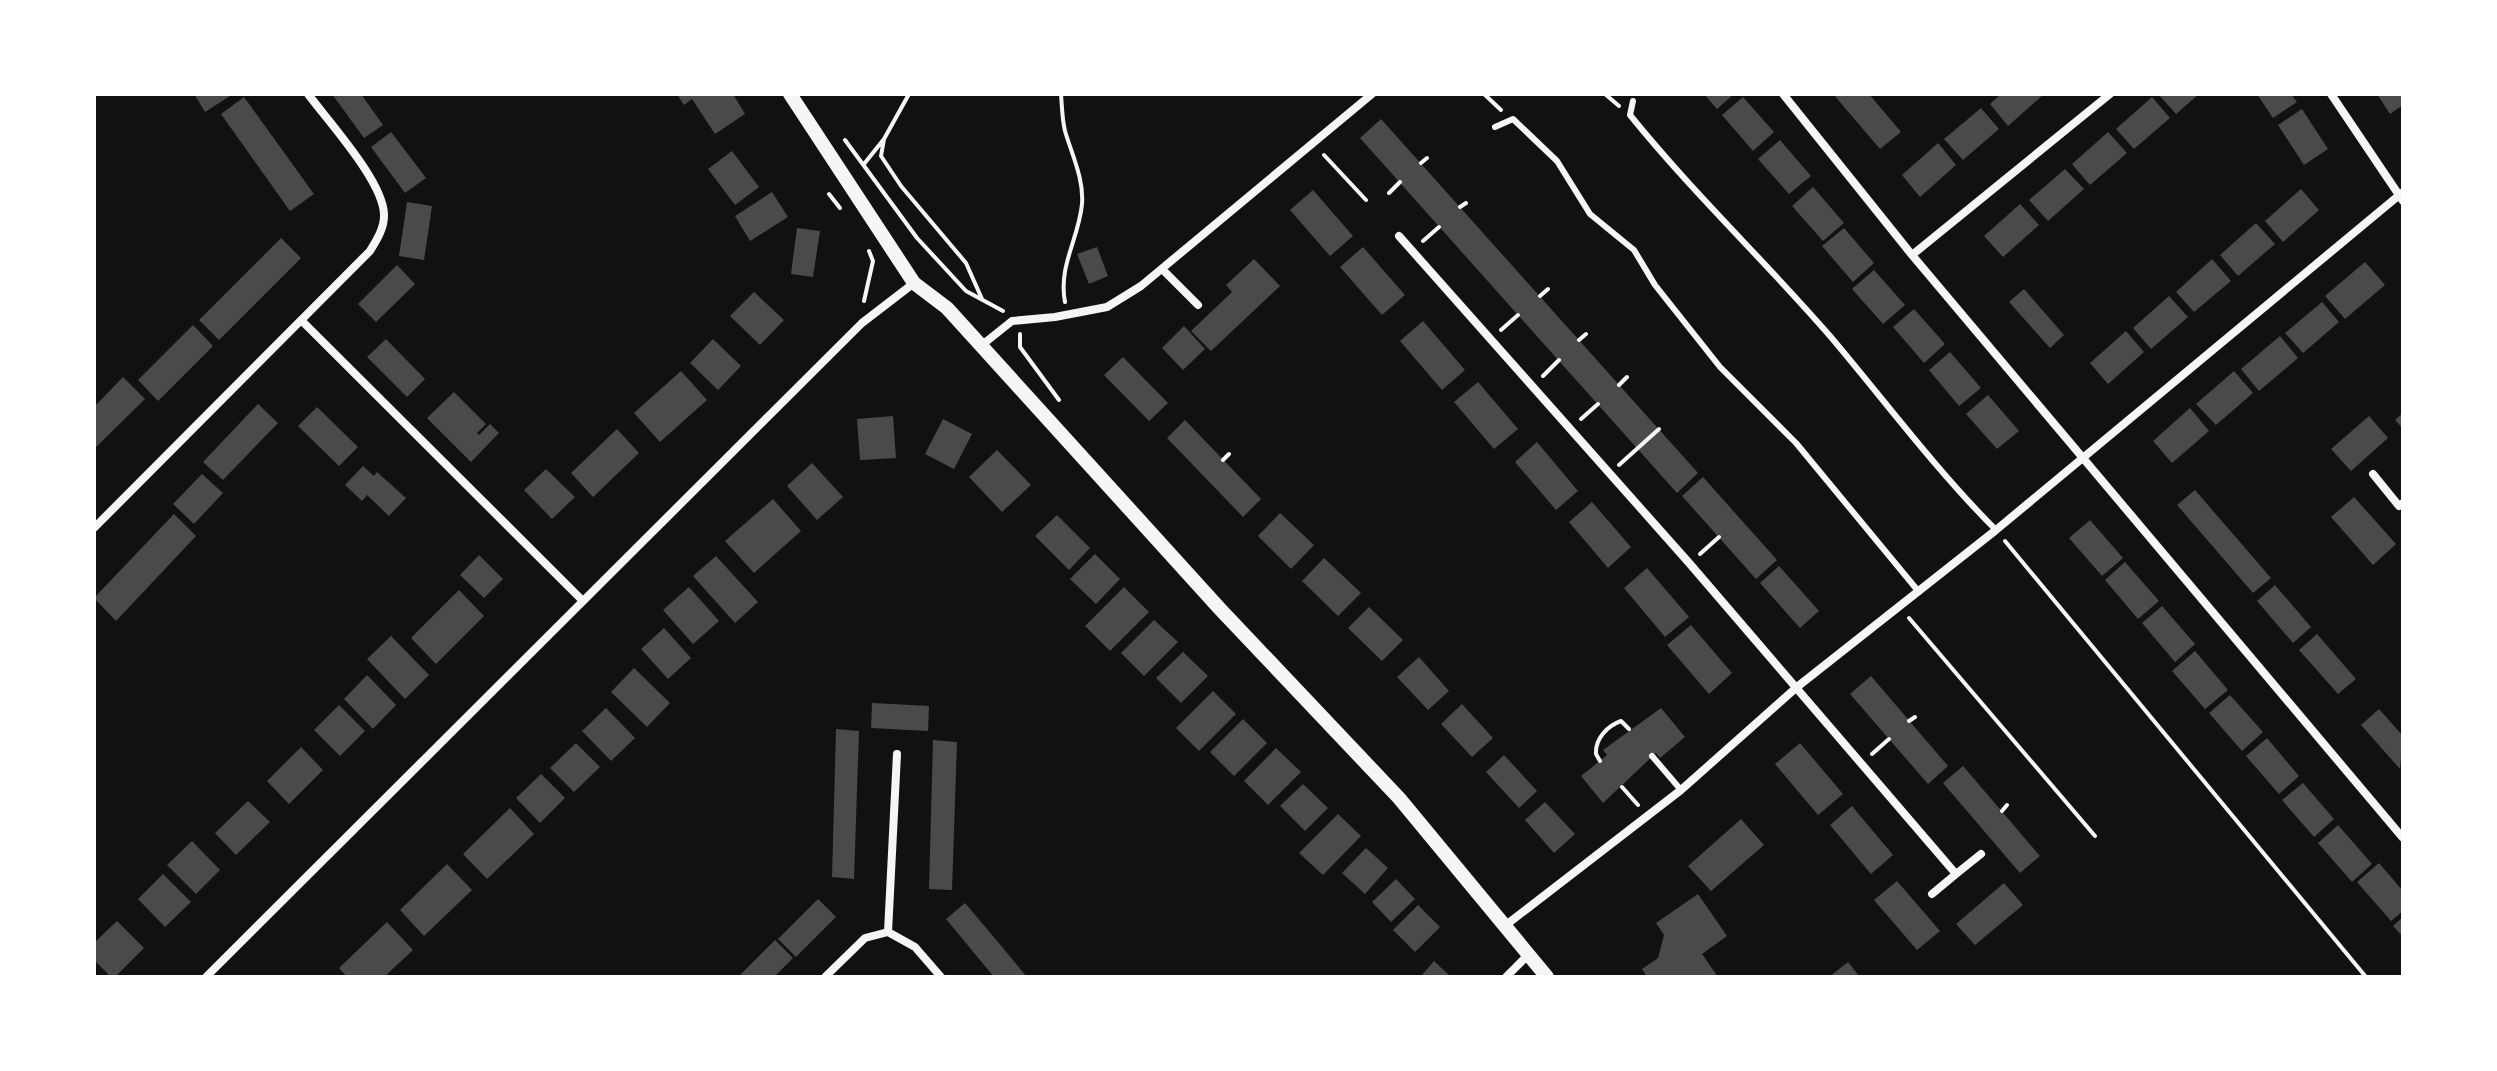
<svg xmlns="http://www.w3.org/2000/svg" width="2497" height="1071" viewBox="0 0 2497 1071" font-family="Montserrat,sans-serif">
  <style>
    .building { fill: #4a4a4a }
    .lines { fill: none; stroke-linecap: round; stroke-linejoin: round }
    .path { stroke: #f5f5f5; stroke-width: 4 }
    .service { stroke: #f5f5f5; stroke-width: 6 }
    .minor { stroke: #f5f5f5; stroke-width: 8 }
    .tertiary { stroke: #f5f5f5; stroke-width: 14 }
  </style>
  <rect width="100%" height="100%" fill="#111"/>
  <!-- building -->
  <path class="building" d="M194 94H228L230 96 205 112Z
    M332 94H361L383 125 364 138Z
    M677 94H733L745 114 715 134 692 99 684 105Z
    M1704 94H1734L1717 109Z
    M1833 94H1869L1901 132 1880 149Z
    M2001 94H2044L2008 126 1990 104Z
    M2158 94H2199L2176 114Z
    M2257 94H2291L2297 102 2273 118Z
    M2377 94H2403V105L2390 114Z
    M244 97 314 194 290 211 221 114Z
    M1743 97 1774 132 1753 151 1722 115Z
    M2152 97 2170 118 2134 149 2116 129Z
    M1981 108 1999 129 1963 160 1944 139Z
    M2302 109 2328 149 2304 165 2278 125Z
    M1381 119 1698 473 1677 493 1360 138Z
    M391 132 426 178 405 193 371 147Z
    M2108 132 2127 153 2090 185 2072 164Z
    M1780 140 1811 176 1789 194 1758 159Z
    M1938 143 1956 165 1920 197 1902 175Z
    M732 151 759 187 735 205 708 169Z
    M2065 169 2084 189 2048 221 2029 200Z
    M1813 187 1844 223 1823 241 1792 206Z
    M2301 189 2319 210 2283 242 2265 221Z
    M1313 190 1353 236 1330 256 1290 210Z
    M772 192 788 217 750 241 735 216Z
    M407 202 432 206 424 260 399 256Z
    M2020 204 2039 225 2003 257 1984 236Z
    M2256 223 2275 244 2238 276 2220 255Z
    M797 228 820 231 813 277 791 274Z
    M1844 228 1874 263 1853 282 1822 246Z
    M281 238 301 258 219 340 199 320Z
    M1097 247 1108 276 1089 284 1077 254Z
    M1363 247 1405 295 1382 315 1340 267Z
    M1254 259 1280 286 1211 351 1191 331 1232 292 1226 285Z
    M2212 259 2231 281 2194 312 2176 292Z
    M2365 262 2385 285 2345 319 2325 296Z
    M397 265 415 284 376 322 358 304Z
    M1874 270 1905 305 1883 324 1852 289Z
    M2024 289 2064 335 2050 348 2009 302Z
    M754 292 784 320 760 345 730 316Z
    M2169 296 2188 317 2151 349 2133 328Z
    M2322 302 2339 322 2303 353 2285 333Z
    M1914 309 1945 344 1924 363 1893 327Z
    M1423 321 1465 370 1442 390 1400 341Z
    M193 325 213 346 158 401 138 380Z
    M1184 326 1205 349 1183 370 1162 348Z
    M2126 331 2144 352 2108 384 2090 363Z
    M2280 336 2298 358 2259 391 2241 369Z
    M386 339 425 379 407 397 367 357Z
    M713 339 741 366 718 390 690 363Z
    M1950 352 1981 388 1959 406 1929 370Z
    M1123 357 1168 403 1149 421 1104 375Z
    M681 371 707 400 660 442 634 413Z
    M2234 371 2253 393 2216 425 2196 404Z
    M123 377 145 399 96 447 94 407Z
    M1478 382 1518 429 1494 449 1454 402Z
    M454 392 486 424 477 433 479 435 490 424 499 433 471 462 427 418Z
    M1988 395 2019 431 1997 449 1966 414Z
    M258 404 278 423 223 480 203 462Z
    M317 407 358 447 339 466 298 426Z
    M2190 408 2209 431 2172 463 2153 441Z
    M2403 413V429L2395 420Z
    M893 416 896 458 860 460 857 419Z
    M2369 416 2388 438 2351 471 2331 449Z
    M943 419 972 434 954 469 925 454Z
    M1185 420 1261 499 1243 517 1167 438Z
    M617 429 639 453 593 497 571 473Z
    M1537 442 1578 491 1556 510 1515 462Z
    M997 450 1031 485 1002 512 969 477Z
    M812 463 843 497 817 520 787 486Z
    M363 466 374 476 377 472 406 498 389 516 367 495 362 501 345 485Z
    M546 469 575 497 552 519 524 490Z
    M202 474 223 493 194 524 173 504Z
    M1703 477 1777 560 1756 579 1682 496Z
    M2195 490 2271 578 2253 593 2177 505Z
    M2354 497 2396 544 2373 565 2331 517Z
    M773 499 801 531 754 573 725 541Z
    M1592 502 1631 547 1608 568 1569 522Z
    M1280 513 1314 545 1291 569 1258 536Z
    M174 514 196 536 116 621 94 598Z
    M1057 515 1090 548 1069 570 1035 536Z
    M2090 520 2123 558 2102 576 2069 538Z
    M1095 554 1120 579 1096 604 1070 579Z
    M479 555 503 579 484 598 460 575Z
    M716 556 758 602 735 623 693 576Z
    M1324 558 1361 593 1338 616 1302 581Z
    M2125 562 2159 601 2138 619 2105 580Z
    M1779 566 1819 611 1800 628 1760 583Z
    M1647 568 1689 617 1665 637 1624 588Z
    M2275 585 2311 627 2293 643 2257 601Z
    M689 587 719 621 693 644 663 610Z
    M1124 587 1149 612 1110 651 1085 626Z
    M459 590 484 616 436 664 411 638Z
    M2162 606 2195 644 2175 662 2142 623Z
    M1369 607 1403 640 1382 661 1348 628Z
    M1154 620 1178 642 1144 676 1121 653Z
    M1691 625 1732 673 1709 694 1667 645Z
    M664 628 691 658 668 679 641 649Z
    M2317 634 2356 679 2338 694 2299 650Z
    M391 636 429 675 405 699 367 659Z
    M2195 651 2228 690 2205 709 2172 671Z
    M1183 652 1208 676 1181 703 1156 678Z
    M1419 657 1449 691 1428 710 1397 677Z
    M634 668 670 703 647 727 611 692Z
    M367 675 396 705 373 729 344 699Z
    M1871 676 1948 766 1928 784 1850 694Z
    M1213 691 1236 714 1199 751 1176 728Z
    M2230 695 2263 732 2242 751 2209 713Z
    M872 703 929 706 928 731 871 728Z
    M1462 704 1493 738 1472 757 1441 724Z
    M339 705 365 731 340 756 314 730Z
    M606 708 635 738 611 761 582 731Z
    M1661 708 1685 737 1660 758 1656 753 1603 803 1581 776 1607 755 1603 750Z
    M2379 709 2403 736 2400 769 2361 725Z
    M1243 719 1267 743 1234 776 1210 752Z
    M836 729 859 731 854 879 832 877Z
    M2267 738 2299 776 2279 794 2246 756Z
    M933 740 957 742 952 890 929 889Z
    M576 743 600 767 574 792 550 768Z
    M1800 743 1843 794 1818 815 1775 764Z
    M301 747 323 770 289 804 267 781Z
    M1276 748 1301 772 1268 805 1244 781Z
    M1504 755 1537 791 1519 808 1486 772Z
    M1963 766 2040 856 2020 873 1943 783Z
    M541 774 565 798 540 823 516 798Z
    M2303 783 2334 819 2314 837 2282 800Z
    M1303 784 1328 808 1305 831 1280 806Z
    M248 801 270 822 236 855 215 833Z
    M1545 802 1575 834 1554 853 1525 820Z
    M1852 806 1893 855 1871 874 1830 825Z
    M510 808 534 834 487 879 463 854Z
    M1338 814 1361 836 1323 875 1299 853Z
    M1741 819 1764 845 1711 891 1688 866Z
    M2338 825 2372 864 2352 882 2318 843Z
    M192 841 220 870 196 894 167 865Z
    M1366 848 1388 868 1365 894 1342 873Z
    M2379 863 2403 891V911L2391 921 2357 882Z
    M447 864 472 890 424 936 400 910Z
    M163 874 191 902 165 927 138 899Z
    M1396 879 1415 899 1391 922 1372 902Z
    M1897 881 1940 931 1917 950 1874 900Z
    M2004 883 2023 905 1975 945 1956 924Z
    M1698 894 1727 936 1702 954 1718 977H1647L1642 969 1658 958 1664 935 1656 923Z
    M818 899 836 917 796 957 778 939Z
    M965 903 998 942 1027 977H994L946 919Z
    M1418 905 1440 927 1415 952 1393 930Z
    M2403 917V937L2393 926Z
    M117 921 144 948 115 977H111L94 960V943Z
    M387 922 413 950 384 977H347L339 968Z
    M775 940 793 958 774 977H738Z
    M1434 961 1451 977H1424L1422 975Z
    M1848 962 1860 977H1829L1834 973Z"/>
  <g class="lines">
    <!-- path -->
    <path class="path" d="M1061 94C1062 106 1062 119 1065 131 1072 155 1084 179 1082 204 1079 238 1058 266 1065 302
      M1484 94 1501 110
      M1605 94 1619 106
      M884 139 881 156 901 186 966 263 982 299
      M845 140 917 238 966 291 1003 311
      M1324 155 1366 200
      M1421 163 1427 158
      M864 164 884 139 909 94
      M1389 193 1400 182
      M829 194 840 208
      M1460 207 1466 203
      M1423 241 1439 227
      M1540 296 1548 289
      M864 301 873 261 869 251
      M1501 330 1518 315
      M1020 334V347L1059 400
      M1579 340 1586 334
      M1543 376 1559 360
      M1619 385 1627 377
      M1581 419 1598 404
      M1223 460 1229 454
      M1619 465 1659 429
      M2005 541 2366 977
      M1700 554 1719 537
      M1909 618 2095 836
      M1909 721 1915 717
      M1872 754 1889 739
      M1600 761 1596 754C1595 739 1607 726 1621 721L1629 729
      M1622 787 1638 805
      M2002 811 2007 805"/>
    <!-- service -->
    <path class="service" d="M1633 101 1630 115C1693 193 1765 261 1830 336 1885 401 1936 470 1996 530
      M1495 127 1513 119 1557 161 1590 214 1634 250 1655 285 1720 367 1796 443 1919 592
      M1652 756 1681 790"/>
    <!-- minor -->
    <path class="minor" d="M1783 94 1912 255 2403 838
      M2331 94 2403 201
      M1399 236 1690 564 1956 874 1932 894
      M1912 255 2110 94
      M1162 269 1198 305
      M301 320 583 601
      M982 345 1012 321 1055 317 1107 307 1141 286 1372 94
      M2373 474 2399 506 2403 503
      M94 528 370 251C376 241 384 229 384 216 385 183 328 121 308 94
      M1956 874 1981 854
      M1506 925 1681 790 1797 687 1996 530 2403 192
      M888 932 897 754
      M206 977 862 323 914 283
      M825 977 865 938 888 932 915 947 941 977
      M1506 977 1529 954"/>
    <!-- tertiary -->
    <path class="tertiary" d="M790 94 914 283 947 308 1220 609 1399 798 1547 977"/>
  </g>
  <!-- border -->
  <rect width="2497" height="1071" fill="none" stroke="#ffffff" stroke-width="192"/>
</svg>
